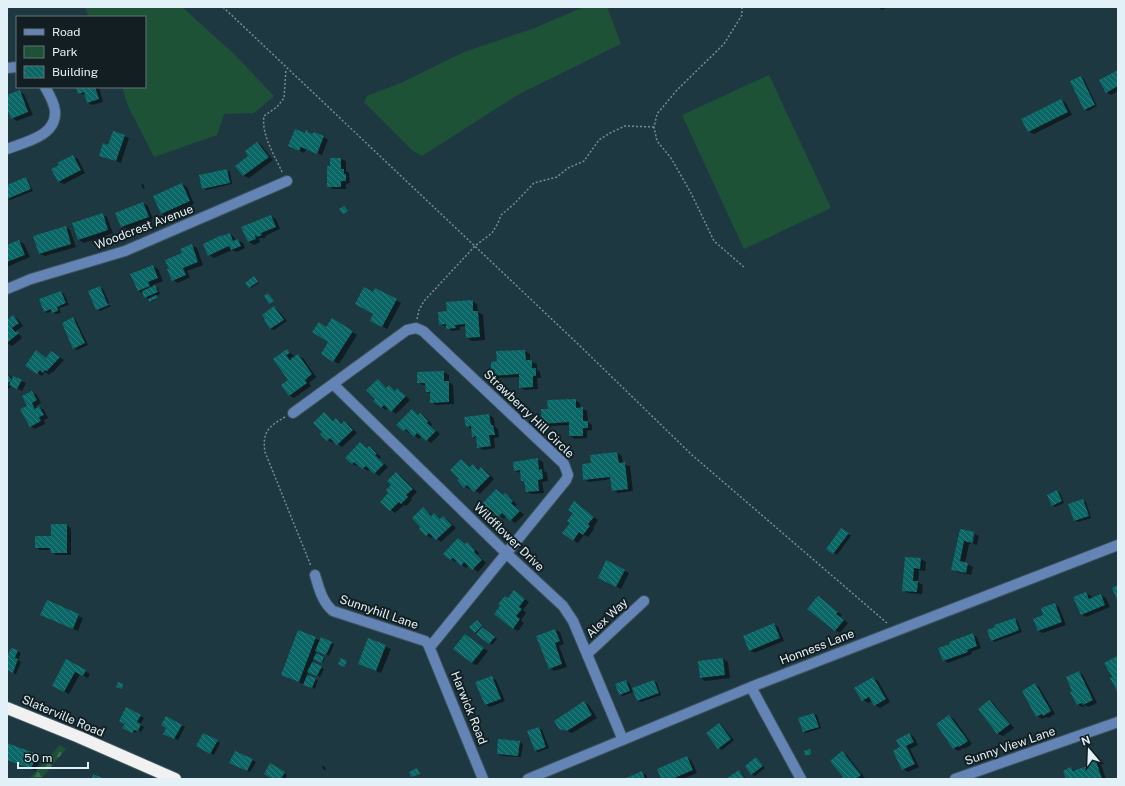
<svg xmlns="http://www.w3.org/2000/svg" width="1125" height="786" viewBox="0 0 1125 786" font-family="'Public Sans',sans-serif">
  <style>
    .green { fill: #1d5237 }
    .forest { fill: url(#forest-firs) }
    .shadow { fill: #0007 }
    .building { fill: url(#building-back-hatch) }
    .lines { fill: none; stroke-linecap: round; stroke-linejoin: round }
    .minor-casing { stroke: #3d565f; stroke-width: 12 }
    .highway-casing { stroke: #3d565f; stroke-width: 14 }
    .path { stroke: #778c94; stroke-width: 1.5; stroke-dasharray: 2 2; stroke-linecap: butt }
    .minor { stroke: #6484b6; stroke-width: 10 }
    .highway { stroke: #f1f1f1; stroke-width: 12 }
    .labels { text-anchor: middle; stroke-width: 4; stroke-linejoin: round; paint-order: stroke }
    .street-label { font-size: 12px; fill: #e1f1f7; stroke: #131e22 }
  </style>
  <defs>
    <pattern id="forest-firs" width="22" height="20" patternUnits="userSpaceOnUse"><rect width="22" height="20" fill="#1d5237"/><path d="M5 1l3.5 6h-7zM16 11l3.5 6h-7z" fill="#3e6b55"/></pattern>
    <pattern id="building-back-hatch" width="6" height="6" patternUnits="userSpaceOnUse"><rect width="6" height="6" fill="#0b6765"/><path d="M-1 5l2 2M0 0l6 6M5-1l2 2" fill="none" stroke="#2e7d7c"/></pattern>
  </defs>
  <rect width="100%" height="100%" fill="#1e3842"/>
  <!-- green -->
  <path class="green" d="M85 7H182L234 54 274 96 254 113 224 114 217 135 154 157 128 106 122 87H145V17H89Z
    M584 7H607L621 44 519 94 422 156 413 151 364 102 367 96 403 82 464 52 532 29Z
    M769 75 831 208 744 249 682 115Z"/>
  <!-- forest -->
  <path class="forest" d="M60 745 66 749 41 779H29Z"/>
  <!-- shadow -->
  <path class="shadow" d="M877 7H888L882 10Z
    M1118 71V91L1111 95 1106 92Z
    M1081 77 1084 79 1097 106 1088 111 1085 109Z
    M77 87H101H99L103 102 92 105 87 102 86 95 79 93Z
    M19 91 24 94 33 115 17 121 12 118 7 106V96Z
    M1061 100 1066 103 1072 115 1034 134 1029 132 1023 119Z
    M312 135 324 137 328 140 322 155 306 149 304 153 294 148Z
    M124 136 129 138 121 163 100 155 109 146Z
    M258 143 262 146 273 160 249 178 244 176 237 166 250 156Z
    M73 156 78 159 85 173 64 184 59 182Z
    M341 159 346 161V171L349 173 350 183 346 184V189H333L328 186Z
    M227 170 230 172 232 184 206 190 203 188Z
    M25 178 28 180 33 191 10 200 7 198V186Z
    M143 184 145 188 143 189 141 185Z
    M182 184 187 187 194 204 166 216 161 213Z
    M143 203 148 206 153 219 127 229 122 227Z
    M102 214 107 217 113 233 84 243 79 240 73 224Z
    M271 216 276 219 280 229 265 236 266 238H259L260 242 254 245 249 242 243 227Z
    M66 227 70 230 76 247 45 256 40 254Z
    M230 234 234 237 236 241 238 240 243 243 245 248 237 252 232 250 214 258 209 255 222 236Z
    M19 241 24 244 30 257 7 267V246Z
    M192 245 197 248 203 265 187 271 190 277 178 283 173 280 183 253Z
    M153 266 158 269 163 281 153 285V287L158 288 160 294 155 296 158 299 151 302 143 293 138 291Z
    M254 277 259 283 251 288 247 283Z
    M100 287 103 289 109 303 98 308V309H97Z
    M376 289 401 303 387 329 371 320 375 314 374 293Z
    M61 292 64 294 69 305 59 308 61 313 56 314 52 311 47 313 44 311 40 300Z
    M472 301 477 304 478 312 483 315 485 340 472 341 467 338 466 326 460 327V330L452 331 447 327 440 324 448 312Z
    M110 305 111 306 100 311 98 310Z
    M274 307 277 309 287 321 274 330 271 329 265 320Z
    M13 317 18 319 23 326 16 331 22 338 12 346 7 343V321Z
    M73 318 76 320 88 345 77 350 74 348Z
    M332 319 357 335 339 364 322 354 330 342 326 328Z
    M287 350 294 356 290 358 292 360 298 356 303 358 316 377 309 383 311 386 294 398 289 395 290 380 274 359Z
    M525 351 530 354V361L537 364V370L540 372 541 378H537L538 389 525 390 520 387V377L497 378 492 375 498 362Z
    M56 355 64 360 54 371 52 373 51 372 49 375 45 372 42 376 37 373 47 359Z
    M444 372 449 375V382L453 385 454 404 436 405 431 402V394L427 392V385H423L418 382Z
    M7 373 13 379 21 381 26 383 22 391 12 386 7 390Z
    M378 381 387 388 389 386 396 391 398 389 402 392 410 400 396 414 388 408 386 410 381 407Z
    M32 392 37 395 41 403 36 406 37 408 39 407 44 410 48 418 44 420 45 424 35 429 30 426 28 406Z
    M575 400 580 403 581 408 587 411 588 422 592 425V430L587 431V438L575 439 570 436V425L548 426 543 423 549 410Z
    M412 410 419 415 420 414 425 417 432 424 431 426 440 434 431 443 422 436 419 439 410 432 409 433 398 425Z
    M324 414 334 421 336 419 342 424 344 422 349 425 357 433 342 447 334 441 333 443 328 440 321 434 323 432Z
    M489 415 494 418 495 427 498 429 499 437 494 438 495 448 483 450 478 447 477 438 473 436 471 429 467 426Z
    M360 443 368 448 369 447 374 450 381 457 379 459 388 467 379 476 370 469 368 471 359 465 357 466 352 464Z
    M617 453 622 456 623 464 630 466 633 491 618 493 613 490 612 479 589 482 584 479 592 464 591 456Z
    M538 459 543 462 544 471 547 473 548 481 542 482 544 493 532 494 527 492 526 482 522 480 521 473 515 471Z
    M462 460 471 467 473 466 480 470 481 468 486 471 494 479 480 494 472 488 470 489 465 487 460 479Z
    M396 474 401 476 417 492 411 498 412 500 406 506 404 505 395 513 381 502 390 493Z
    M496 490 504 496 505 495 510 497 517 505 515 506 524 515 515 523 506 516 504 519 495 512 493 514 488 511Z
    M1057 491 1060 493 1064 503 1055 507 1052 505Z
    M1083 500 1086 502 1091 518 1078 522 1075 521Z
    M579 505 598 520 593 528 594 529 588 537 584 535 578 543 573 540 571 523Z
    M423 509 433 516 434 514 441 519 443 517 448 520 456 528 441 542 433 536 431 538 427 535Z
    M66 525 71 528V555H56L52 552V550H40L36 548 52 537Z
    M960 530 974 533 971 544H969L965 563 973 567 971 575 957 572 952 570Z
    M844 531 851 536 837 555 827 548Z
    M975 534 979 536 977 545 973 544Z
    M459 539 466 545 467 544 472 546 479 553 478 555 486 563 478 572 469 565 466 568 457 561 455 562 444 554Z
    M906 558 921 559 926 562 925 571 919 570 918 582 923 585 922 594 908 593 903 590Z
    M624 570 629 573 621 589 604 580Z
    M514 591 529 602 523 610 526 613 521 620 524 623 518 631 513 628 508 599Z
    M1086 593 1091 596 1092 599 1101 595 1106 598 1110 607 1086 617 1081 614Z
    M823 600 842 615 840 617 848 623 840 633 835 630Z
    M47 602 83 618 78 631 42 615Z
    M1055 604 1059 607 1066 625 1043 633 1038 631 1045 616Z
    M1014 619 1017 620 1022 632 994 642 992 640Z
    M478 622 483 627 482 628 497 639 492 645 475 633Z
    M774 624 778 627 784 641 754 653 750 650Z
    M555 630 560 632 564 644 559 646 567 667 554 671 550 668Z
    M299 631 321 641 334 644 329 656 317 650 316 654 325 658 323 663 314 658 312 663 324 669 320 677 308 671 307 676 318 680 315 689 287 677Z
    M465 635 488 651 477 665 472 663Z
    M973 635 977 637 981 648 971 652 972 654 948 663 944 660Z
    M369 639 391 649 381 673 364 666Z
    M12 649 21 653 18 660 21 662 16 674 7 670V656L9 657Z
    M1117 657H1118V691L1105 663Z
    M723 659 728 662 730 678 705 681 701 678Z
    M67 661 90 674 88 678 80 674 69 694 53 685Z
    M1079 672 1083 675 1097 703 1088 707 1086 705 1082 707 1077 704Z
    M491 677 496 680 505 701 490 707 485 704Z
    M873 678 878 681 890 702 880 708 875 705 872 701 868 703 863 700Z
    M626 681 629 683 633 692 623 696 620 694Z
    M654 681 657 683 661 695 641 702 638 701 634 689Z
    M1035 684 1039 687 1055 714 1048 718 1046 717 1042 719 1037 716Z
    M989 701 994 704 1014 728 1003 736 998 734 979 710Z
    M584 702 589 705 597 718 572 733 560 728Z
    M126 709 144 718 140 725 144 727 141 732 137 730 136 733 124 727 126 723Z
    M814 714 817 715 821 728 807 733 804 732Z
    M949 716 954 719 972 744 965 749 963 748 959 751 954 749 945 737Z
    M166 717 185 727 178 740 165 733 167 728Z
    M719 724 722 726 734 740 722 750 719 748Z
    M539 728 542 730 549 748 538 752 535 751Z
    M204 734 220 743 214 755 197 746Z
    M909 734 914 737 918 745 910 749 919 767 908 772 903 769 901 748Z
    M520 742 523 744 521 757 501 756 498 754Z
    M7 744 41 758 36 771 8 760 7 756Z
    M236 752 256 762 250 772 233 764Z
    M842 753 847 755 865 778 844 779 845 777Z
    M686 757 691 760 697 773 683 779H662Z
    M756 758 765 768 755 776 752 774Z
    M1095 759 1100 762 1106 779H1067L1071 768 1076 771 1088 767Z
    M270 764 287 775 285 779H275Z
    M324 766 326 769 324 770 322 767Z
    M739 771 742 773 746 779H728Z
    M641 772 646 775 648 779H625Z"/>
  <!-- building -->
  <path class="building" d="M1118 70V86L1106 93 1099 80Z
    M1081 76 1095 105 1084 110 1070 81Z
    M76 87H95L99 99 87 103 84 92 78 94Z
    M20 90 28 112 11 119 7 109V95Z
    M1061 99 1068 112 1028 132 1021 119Z
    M295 129 305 133 306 130H308L307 132 312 134 314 132 324 136 317 154 301 147 299 151 288 146Z
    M113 131 125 135 116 161 99 156 103 143 108 145Z
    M257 142 269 157 243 176 235 166 248 156 245 151Z
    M73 155 81 170 58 182 51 169 59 165 57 163Z
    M330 158H341V169H344V174H346V181H341V187H327V166H330Z
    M227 169 230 183 202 189 199 175Z
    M26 177 31 189 7 199V185Z
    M182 183 190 201 161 214 153 196Z
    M143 202 149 217 121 227 115 213Z
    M344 206 348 211 343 214 339 209Z
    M103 213 108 230 78 240 72 223Z
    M271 215 276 227 261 233 262 235 257 237 256 235 255 236 256 239 248 242 241 227Z
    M66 226 71 244 39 254 33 236Z
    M230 233 233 241 238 239 241 246 231 250 229 246 208 256 203 244 222 235V236Z
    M19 240 25 255 7 262V245Z
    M192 244 198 262 183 268 186 275 172 281 167 269H169L165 260 182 253 180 249Z
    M153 265 158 278 148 282 150 286 138 291 130 274Z
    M254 276 258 282 249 288 245 283Z
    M155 285 158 292 144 298 142 291Z
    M100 286 108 305 96 310 88 291Z
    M364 287 373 292 375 288 397 299 382 327 370 321 373 314 355 304Z
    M61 291 66 303 57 307 58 311 52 313 51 309 44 312 39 299Z
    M268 293 274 301 269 304 264 296Z
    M156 295 158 298 149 302 148 299Z
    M473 300V311H478L480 337 466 338 465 324 455 325 456 328 446 329V324L439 325 438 312 447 311 446 302Z
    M274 306 284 320 270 329 264 320 265 319 262 315Z
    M13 315 19 323 12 328 15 332 18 331 19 333 7 343V320Z
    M73 317 85 343 73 349 62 323Z
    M332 318 353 331 333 362 321 354 328 342 312 332 319 322 326 327Z
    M287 349 290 353 286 355 290 360 298 354 312 374 305 380 307 383 289 396 281 385 288 380 273 359Z
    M36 350 46 358 51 351 60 357 47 371 45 370 43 373 40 370 37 374 25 366Z
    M525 350 526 360H532V368H536V376H533V387L519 388V374L491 376V362L497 361 496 351Z
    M444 371V381H449V402L430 403V392H426L425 383H417V372Z
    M7 374 12 380 13 376 22 380 17 389 9 385 11 380 7 384Z
    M378 379 386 388 389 385 395 391 397 388 406 396 391 412 384 405 381 408 373 401 375 399 366 390Z
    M32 391 37 400 32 403 35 409 39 406 44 415 39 417 41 421 30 427 20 409 27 406 22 396Z
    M576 399V408L583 407V421H588V428H583V436H569V422L542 424 541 409H548L547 400Z
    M412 409 418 415 420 413 428 421 427 423 436 431 426 441 417 433 414 437 406 429 403 431 396 425Z
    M324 412 333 421 336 418 341 424 344 421 353 430 337 445 330 438 327 441 320 434 322 432 313 423Z
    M489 414 491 425H493L495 435H489L491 446 477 448 476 436 472 437 471 426 466 427 464 417Z
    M360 442 367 448 369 446 377 454 375 455 384 464 374 474 366 466 362 469 354 462 352 464 345 458Z
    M617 452 619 463 625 462 628 489 612 491 610 477 583 480 582 464 591 463 590 455Z
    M538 458 539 470 542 469 543 479 538 480 539 491 526 492 524 481H521L520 470 514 471 513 462Z
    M461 459 470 467 473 464 478 470 481 467 490 476 474 492 467 485 464 488 457 480 459 479 450 470Z
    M396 472 413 489 406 495 408 497 401 504 399 502 390 511 380 502 388 493 386 490 391 485 387 481Z
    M496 489 503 495 505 493 513 501 511 503 520 511 510 521 502 513 498 517 490 509 488 512 481 505Z
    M1057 490 1062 501 1052 506 1047 495Z
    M1083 499 1089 516 1074 521 1068 504Z
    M574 501 594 517 588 524 590 526 583 535 579 532 573 541 562 533 570 523 567 521 573 513 568 510Z
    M423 507 431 516 434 513 440 519 443 516 452 525 436 540 429 533 426 536 419 529 420 527 412 518Z
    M51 524H67V553H51L50 548H35V536H51Z
    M841 528 849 533 833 554 826 549Z
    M960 529 974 532 972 543 964 541 960 561 968 563 966 573 951 570Z
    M458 538 465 544 467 542 475 550 474 552 482 560 472 570 464 562 461 566 453 558 450 560 443 554Z
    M905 557 921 558 920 569 914 568 913 581H918L917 592 902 591Z
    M606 560 625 570 616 587 598 578Z
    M1118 585V602L1112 588Z
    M514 590 525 599 519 607 522 609 516 616 520 619 513 629 494 614 500 606 498 604 505 596 508 598Z
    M1086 592 1089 599 1101 594 1105 605 1081 615 1073 597Z
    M818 596 838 612 836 614 844 620 835 631 807 609Z
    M47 600 79 614 73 629 40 615Z
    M1055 603 1062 622 1038 631 1033 619 1043 615 1041 608Z
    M1015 618 1019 630 991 641 987 630 995 627 994 625Z
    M477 620 482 626 475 633 469 627Z
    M774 623 780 638 749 651 743 636Z
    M482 627 495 637 489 644 476 634Z
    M555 629 560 641 555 643 562 664 549 669 536 636Z
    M298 630 316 637 299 682 281 675Z
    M973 633 977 646 967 650 968 652 943 661 938 648 950 644 949 642Z
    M465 634 484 648 472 663 453 649Z
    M321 637 332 642 326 655 315 651Z
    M368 638 386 645 376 671 358 664Z
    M11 648 18 650 15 658 18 659 13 673 7 670V655H8Z
    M316 653 324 657 322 663 313 659Z
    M1117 656 1118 690 1117 691 1110 678 1112 677 1104 663Z
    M341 658 347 661 344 667 338 664Z
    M723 658 725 675 700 678 698 661Z
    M66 659 86 670 83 676 75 672 64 692 52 686Z
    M312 662 322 666 317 676 307 672Z
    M1079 671 1093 700 1083 705 1082 703 1077 705 1070 692 1072 691 1066 677Z
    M307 675 316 678 312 688 303 685Z
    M492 676 501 699 485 705 475 682Z
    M873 677 886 699 874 706 869 697 862 701 854 688Z
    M626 680 630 691 619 695 615 684Z
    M654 680 659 693 637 701 632 688Z
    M118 682 123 684 122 689 116 687Z
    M1035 683 1051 711 1043 716 1042 714 1036 717 1022 691Z
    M989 700 1010 724 997 734 978 709Z
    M584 701 592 715 567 731 559 729 554 721Z
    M126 707 141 715 137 722 141 724 138 731 134 730 132 733 122 728 125 724 119 721Z
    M814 713 819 727 803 732 798 718Z
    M949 715 968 741 959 747 958 746 953 749 936 724Z
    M166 716 182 725 174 739 163 734 166 728 161 725Z
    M719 723 731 739 718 749 706 733Z
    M539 727 546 747 535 751 527 731Z
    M203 733 218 740 210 754 196 746Z
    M909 733 914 742 906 746 915 764 902 770 893 751 900 747 896 740Z
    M498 739 520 741 518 756 497 754Z
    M7 743 37 754 31 769 7 760Z
    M810 749 811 754 805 756 804 751Z
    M235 751 253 759 247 771 229 763Z
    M842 751 861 775 856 779H842V778L843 777 830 761Z
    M687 756 693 770 672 779H661L657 769Z
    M756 757 763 766 751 775 745 766Z
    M1095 758 1102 779H1066L1063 771 1071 767 1073 771 1087 766 1086 762Z
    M270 763 285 772 281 779H273L264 774Z
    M417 768 420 774 411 777 409 772Z
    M739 770 745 779H726Z
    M642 771 645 779H624Z
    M93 774 105 779H92Z"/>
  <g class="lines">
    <!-- minor casing -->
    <g class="minor-casing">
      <path id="minor" d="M7 68 17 67
        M7 149C25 142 57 136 55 111 54 102 49 94 45 87
        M7 289 31 279 125 251 287 181
        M333 384 507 554 563 606 573 621 623 740
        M293 413 407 330 416 328 423 331 564 464 568 475 566 480 430 647
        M315 575C319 588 322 602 333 611L425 641 428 644 483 779
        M587 654 644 601
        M751 687 801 779
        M528 779 751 687 1118 545
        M955 779 1118 722"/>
    </g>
    <!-- highway casing -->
    <g class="highway-casing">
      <path id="highway" d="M7 708 79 737 175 779"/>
    </g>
    <!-- path -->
    <path class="path" d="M223 7 579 345 692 455 887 623
      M742 7V15L724 44 677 90 657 114 654 127 657 141 671 158 691 193 714 241 745 268
      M282 172C275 156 261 135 264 116L277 107 284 98 286 69
      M417 319 419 310 424 301 475 246 492 233 498 223 501 215 513 205 534 183 557 177 568 168 584 161 599 140 610 133 625 126 654 127
      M285 417C268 427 262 432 265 452L311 566"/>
    <!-- minor -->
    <use href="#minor" class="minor"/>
    <!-- highway -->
    <use href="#highway" class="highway"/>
  </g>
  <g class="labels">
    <!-- street labels -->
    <g class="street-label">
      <text transform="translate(144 227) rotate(-21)" y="4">Woodcrest Avenue</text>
      <text transform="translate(529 414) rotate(44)" y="4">Strawberry Hill Circle</text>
      <text transform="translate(509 537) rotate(44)" y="4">Wildflower Drive</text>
      <text transform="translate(379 612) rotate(19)" y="4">Sunnyhill Lane</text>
      <text transform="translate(607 618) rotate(-43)" y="4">Alex Way</text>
      <text transform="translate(817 647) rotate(-21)" y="4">Honness Lane</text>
      <text transform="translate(469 708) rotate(68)" y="4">Harwick Road</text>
      <text transform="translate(63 716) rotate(23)" y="4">Slaterville Road</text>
      <text transform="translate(1010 746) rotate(-19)" y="4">Sunny View Lane</text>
    </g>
  </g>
  <!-- border -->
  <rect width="1125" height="786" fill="none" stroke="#e1f1f7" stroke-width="16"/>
  <!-- legend -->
  <rect x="16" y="16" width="130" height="72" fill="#131e22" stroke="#657277"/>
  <rect x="24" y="29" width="20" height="6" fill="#6484b6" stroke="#657277"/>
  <text x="52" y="36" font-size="12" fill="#e1f1f7">Road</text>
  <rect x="24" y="46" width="20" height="12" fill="#1d5237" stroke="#657277"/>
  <text x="52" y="56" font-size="12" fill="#e1f1f7">Park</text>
  <rect x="24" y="66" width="20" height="12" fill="url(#building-back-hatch)" stroke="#657277"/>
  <text x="52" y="76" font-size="12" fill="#e1f1f7">Building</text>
  <!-- north arrow -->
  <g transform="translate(1089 750) rotate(341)" stroke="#131e22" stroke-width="3" paint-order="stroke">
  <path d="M0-3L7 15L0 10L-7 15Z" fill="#e1f1f7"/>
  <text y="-6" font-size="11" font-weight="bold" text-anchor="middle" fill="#e1f1f7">N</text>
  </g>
  <!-- scale -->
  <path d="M18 762v6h70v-6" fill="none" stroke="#e1f1f7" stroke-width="2"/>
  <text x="24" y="762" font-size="12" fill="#e1f1f7" stroke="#131e22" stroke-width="3" paint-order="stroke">50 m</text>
</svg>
